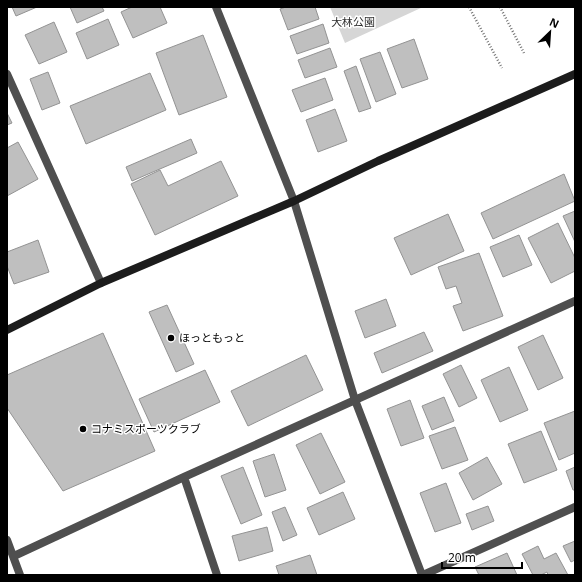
<svg xmlns="http://www.w3.org/2000/svg" width="582" height="582" viewBox="0 0 582 582" font-family="'Open Sans','Noto Sans JP',sans-serif">
  <style>
    .green { fill: #d6d6d6 }
    .building { fill: #bfbfbf; stroke: #939393 }
    .lines { fill: none; stroke-linecap: round; stroke-linejoin: round }
    .path { stroke: #717171; stroke-width: 2.5; stroke-dasharray: 1 2; stroke-linecap: butt }
    .street { stroke: #4f4f4f; stroke-width: 8 }
    .secondary { stroke: #1c1c1c; stroke-width: 8 }
    .poi-dot { fill: #000; stroke: #fff; stroke-width: 1.5 }
    .labels { text-anchor: middle; stroke-width: 3; stroke-linejoin: round; paint-order: stroke }
    .park-label { font-size: 11px; fill: #2d2d2d; stroke: #fff }
    .poi-label { font-size: 11px; fill: #000; stroke: #fff; text-anchor: start }
  </style>
  <rect width="100%" height="100%" fill="#fff"/>
  <!-- green -->
  <path class="green" d="M330 7H423L345 43Z"/>
  <!-- building -->
  <path class="building" d="M12 7H37L16 16Z
    M70 7H102L104 11 77 23Z
    M132 7H160L167 23 133 38 121 12Z
    M286 7H315L319 19 288 30 280 9Z
    M108 19 119 45 87 59 76 33Z
    M54 22 67 52 39 64 25 35Z
    M323 24 329 43 297 54 290 36Z
    M203 35 227 97 179 115 156 53Z
    M414 39 428 79 402 88 387 49Z
    M330 48 337 67 305 78 298 60Z
    M380 52 396 94 376 102 360 59Z
    M356 66 371 108 359 112 344 71Z
    M48 72 60 103 42 110 30 79Z
    M150 73 166 110 86 144 70 106Z
    M325 78 333 100 301 112 292 90Z
    M335 109 347 141 318 152 306 120Z
    M7 113 12 123 7 125Z
    M191 139 197 153 132 181 126 167Z
    M18 142 38 179 7 196V148Z
    M221 161 238 196 155 235 131 184 160 170 168 186Z
    M564 174 575 201 493 239 481 213Z
    M575 211V242L563 216Z
    M448 214 464 251 411 275 394 238Z
    M558 223 575 258V271L551 283 528 238Z
    M519 235 532 265 503 277 490 247Z
    M38 240 49 272 14 284 7 266V252Z
    M479 253 503 316 463 331 453 306 462 303 456 286 446 289 438 267Z
    M386 299 396 326 365 338 355 311Z
    M167 305 194 364 176 372 149 312Z
    M424 332 433 351 382 373 374 353Z
    M103 333 155 451 63 491 7 408V375Z
    M543 335 563 378 538 390 518 347Z
    M306 355 323 390 248 426 231 391Z
    M461 365 477 398 459 407 443 374Z
    M509 367 528 410 500 422 481 380Z
    M205 370 220 402 154 432 139 399Z
    M444 397 454 421 432 430 422 406Z
    M410 400 424 438 401 446 387 409Z
    M575 411V453L559 460 544 423Z
    M455 427 468 460 442 469 429 436Z
    M541 431 557 470 524 483 508 444Z
    M321 433 345 482 320 494 296 445Z
    M274 454 286 490 265 497 253 461Z
    M487 457 502 484 473 500 459 473Z
    M243 467 262 515 241 524 221 476Z
    M575 467V490H573L566 471Z
    M446 483 461 523 435 532 420 493Z
    M343 492 355 519 319 535 307 508Z
    M488 506 494 521 472 530 466 514Z
    M285 507 297 535 283 541 272 512Z
    M267 527 273 551 239 561 232 536Z
    M575 541V560L571 562 563 546Z
    M538 546 544 559 556 553 568 575H548L547 572 541 575H533L522 554Z
    M507 553 517 575H479L475 567Z
    M310 555 317 575H279L276 566Z"/>
  <g class="lines">
    <!-- path -->
    <path class="path" d="M469 7 502 68
      M500 7 524 53"/>
    <!-- street -->
    <path class="street" d="M216 7 294 201 355 400 422 575
      M7 74 101 283
      M184 477 217 575
      M7 540 20 575
      M14 556 184 477 575 301
      M423 575 575 507"/>
    <!-- secondary -->
    <path class="secondary" d="M7 330 101 283 294 201 378 161 575 74"/>
  </g>
  <!-- markers -->
  <g class="poi-dot">
    <circle cx="171" cy="338" r="4"/>
    <circle cx="83" cy="429" r="4"/>
  </g>
  <g class="labels">
    <!-- park labels -->
    <g class="park-label">
      <text x="353" y="26">大林公園</text>
    </g>
    <!-- poi labels -->
    <g class="poi-label">
      <text x="179" y="342">ほっともっと</text>
      <text x="91" y="433">コナミスポーツクラブ</text>
    </g>
  </g>
  <!-- border -->
  <rect width="582" height="582" fill="none" stroke="#000000" stroke-width="16"/>
  <!-- north arrow -->
  <g transform="translate(550 32) rotate(25)" stroke="#ffffff" stroke-width="3" paint-order="stroke">
  <path d="M0-3L7 15L0 10L-7 15Z" fill="#000000"/>
  <text y="-6" font-size="11" font-weight="bold" text-anchor="middle" fill="#000000">N</text>
  </g>
  <!-- scale -->
  <path d="M442 562v6h80v-6" fill="none" stroke="#000000" stroke-width="2"/>
  <text x="448" y="562" font-size="12" fill="#000000" stroke="#ffffff" stroke-width="3" paint-order="stroke">20 m</text>
</svg>
